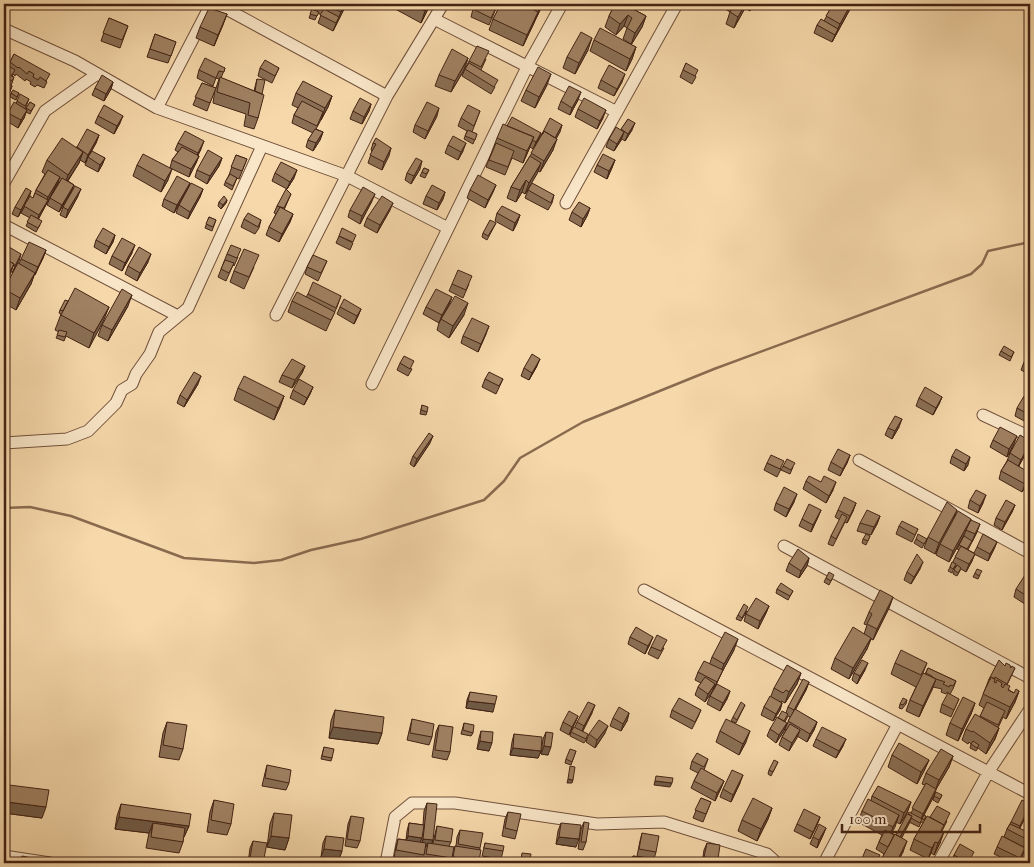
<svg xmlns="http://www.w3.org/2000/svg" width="1034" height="867" viewBox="0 0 1034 867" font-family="'IM FELL French Canon',serif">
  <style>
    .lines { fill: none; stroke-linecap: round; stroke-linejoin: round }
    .stream { stroke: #8a6a4f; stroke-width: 2.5 }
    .street-casing { stroke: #70503a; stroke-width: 13 }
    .street { stroke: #f9e6c8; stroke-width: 11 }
    .wall { fill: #8a6f54; stroke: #432314 }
    .shaded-wall { fill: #705a45; stroke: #432314 }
    .building { fill: #a08162; stroke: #432314 }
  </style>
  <rect width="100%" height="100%" fill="#f6d8aa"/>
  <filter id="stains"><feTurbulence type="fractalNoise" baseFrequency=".004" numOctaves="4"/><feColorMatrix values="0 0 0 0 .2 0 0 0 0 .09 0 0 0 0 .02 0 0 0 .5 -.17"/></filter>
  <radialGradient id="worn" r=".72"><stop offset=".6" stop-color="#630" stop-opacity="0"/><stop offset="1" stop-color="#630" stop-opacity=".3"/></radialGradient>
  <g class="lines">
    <!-- stream -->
    <path class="stream" d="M4 508 30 507 71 516 184 558 254 563 281 560 311 550 361 539 484 500 504 481 520 458 583 422 714 369 971 274 982 264 988 251 1030 242"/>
    <!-- street casing -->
    <g class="street-casing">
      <path id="street" d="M217 4 387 96
        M434 19 617 112
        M4 29 75 61 157 108 347 176 448 228
        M157 108 211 4
        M4 183 45 111 97 74
        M566 203 677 4
        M4 225 178 316
        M276 315 387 96 443 4
        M372 384 528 65 562 4
        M983 415 1030 437
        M4 443 67 439 88 431 116 403 122 390 132 384 136 374 150 354 159 332 188 308 262 146
        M859 460 1030 553
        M784 546 1030 678
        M644 590 1030 794
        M4 856 50 863
        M386 863 395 817 412 803H455L597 824 664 822 767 854 777 863
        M824 863 898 724
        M938 863 989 771 1030 709"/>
    </g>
    <!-- street -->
    <use href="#street" class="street"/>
  </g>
  <!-- wall -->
  <path class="wall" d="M27 4H34L33 6Z
    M298 4H310L307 9 298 5Z
    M310 4H346L343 11 333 31 318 23 321 15 318 13 315 20 309 18 312 10 309 9Z
    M386 4H430L427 11 421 23Z
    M498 4 489 25 471 17 473 9Z
    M501 4H543L523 46 489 30 493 19Z
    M615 4H635L633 9 646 16 642 27 631 45 636 47 632 59 626 71 590 51 594 40 631 44 623 39 627 28 624 26 616 35 605 27 609 16Z
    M719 4H754L750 11 745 8 734 28 726 24 730 12 719 5Z
    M833 4H851L849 11 832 42 814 33 817 25 824 21Z
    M227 14 214 46 196 38 200 27Z
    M109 18 128 26 120 48 101 41Z
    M155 34 176 42 168 63 147 57Z
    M588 50 575 74 563 68 567 57Z
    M14 54 47 82 44 88 37 85 35 87 30 84 31 82 26 79 25 81 16 74 15 76 13 74 12 77H14L11 86H12L9 94 4 103V72L8 66Z
    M468 58 464 70 451 92 435 86 439 75Z
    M486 59 481 70 495 87 491 94 462 76 465 69 469 61Z
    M686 63 696 77 692 84 680 77Z
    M225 68 221 78 254 91 257 79 262 94 258 118 254 129 244 126 246 114 213 103 215 89 207 111 193 105 202 83 216 88 219 79 216 78 213 86 197 78 199 70Z
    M260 68H279L272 83 258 76Z
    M601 80 622 82 614 96 598 88Z
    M113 82 111 89 104 101 92 95 95 88Z
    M547 85 535 108 521 101 526 90Z
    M11 93H19L16 100 10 97Z
    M296 93 332 96 328 107 316 129 323 132 320 140 313 151 306 147 308 140 313 133 292 123 294 115 298 108 292 105Z
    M29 99 25 109H26L30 102 35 105 33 108 30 114 26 112 24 118 18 128 5 120 8 113 16 104 17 101Z
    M578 100 570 115 558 109 561 101Z
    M371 104 369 111 362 124 350 119 353 111Z
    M578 109 603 118 597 129 575 117Z
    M480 111 472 132 477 134 473 144 464 139 467 131 458 126 461 118Z
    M98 116 120 123 114 134 95 123Z
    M437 116 425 139 413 132 415 125Z
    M628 119 632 130 625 141 622 139 614 151 606 147 609 139 621 130Z
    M562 125 556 138 553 150 540 172 538 171 525 194 522 192 516 202 507 198 511 187 530 156 540 138 542 134Z
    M507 126 541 133 538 140 533 149 530 147 523 163 512 158 505 175 486 167 497 138Z
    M99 135 96 143 91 152 105 158 102 165 98 172 85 165 87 160 85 163 80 160 79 163 68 181 74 185 71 192 59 212 47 205 50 198 59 182H58L38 219 40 225 36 232 26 226 30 218 21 213 24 207 18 217 12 214 15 207 29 198H33L36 190 45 174 42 172 47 160 77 147Z
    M178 143 201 149 198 155 199 156 196 163 189 177 170 168 172 160 178 152 175 150Z
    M373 143 391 148 382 170 368 163 372 151 371 150Z
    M448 145 463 151 458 160 445 153Z
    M236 155 247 159 239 179 236 178H237L232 190 224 185 229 175Z
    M222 158 219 166 207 184 195 177 197 170Z
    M615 160 607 179 594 172 597 165Z
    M137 165 168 180 161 192 133 176Z
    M424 168 429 170 425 178 420 176Z
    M420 169 411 184 405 180 407 173Z
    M275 173 294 178 287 189 272 181Z
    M190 183 187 190 174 213 162 206 164 199Z
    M496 185 493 192 485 208 467 198 470 190Z
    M203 189 200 197 188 219 176 213 179 205Z
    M528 190 554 195 552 203 548 210 525 198Z
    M445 192 443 199 437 210 423 204 426 196Z
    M291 194 284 210 293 214 290 222 279 242 266 235 269 227 276 214 274 213 277 206Z
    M78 196 66 218 60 215 63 207Z
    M227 200 226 203 221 209 218 206 219 202Z
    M372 201 360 224 348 217 350 210Z
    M590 208 587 216 581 227 569 220 572 212Z
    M390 210 377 233 364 226 367 218Z
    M497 213 520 215 517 223 513 231 495 221Z
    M209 217 216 220 212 231 205 228Z
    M244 219 261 220 259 228 255 234 241 227Z
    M496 223 487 240 482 237 483 233Z
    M115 235 113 242 106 254 94 247 96 240Z
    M339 236 353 243 350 250 336 243Z
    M46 250 43 258 34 275 31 284 16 310 4 303V288L19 264 21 259Z
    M132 253 122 271 109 264 112 256Z
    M227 254 238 257 234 266 233 265 226 281 218 277Z
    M327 261 318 281 305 274 307 267Z
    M148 262 137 281 125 274 128 266Z
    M254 267 244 289 230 282 234 271Z
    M452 284H469L463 298 449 291Z
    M308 294 341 296 337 307 326 331 288 312 292 301 306 297Z
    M452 297 446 311 464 315 449 338 437 330 439 323 423 314 426 307Z
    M68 301 109 307 89 348 66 336 64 341 56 338 59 332 55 330 61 314 59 313 60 310Z
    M128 306 108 341 98 336 102 325Z
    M340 307 361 309 358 316 354 324 337 314Z
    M486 334 478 352 461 343 463 336Z
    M1001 351 1014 352 1010 361 999 355Z
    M1030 356V375L1021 370 1024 362Z
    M400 363 412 369 408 376 397 370Z
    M305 366 302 373 292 388 279 382 282 375Z
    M537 366 529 380 521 376 524 368Z
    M485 379H503L496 394 482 387Z
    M198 384 184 407 177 403 180 395Z
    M313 387 310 394 304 405 290 398 293 390Z
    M238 388 284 396 280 407 274 420 234 400Z
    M942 397 939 404 933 415 916 406 919 398Z
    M422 405 427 412 426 415 420 414Z
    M1017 408 1030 413 1026 422 1015 416Z
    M899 427 892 439 885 435 888 428Z
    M993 440 1014 444 1007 457 990 447Z
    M1030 441V444L1028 449 1019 466 1028 481 1022 492 999 479 1001 471 1007 461 1010 453Z
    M430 443 414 467 410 464 413 456Z
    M850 455 847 463 840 476 828 470 831 462Z
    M952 456 968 465 964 471 950 463Z
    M767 463 781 469 777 477 764 470Z
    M783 466 793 467 790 474 781 470Z
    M806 481 821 482 833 490 826 503 803 489Z
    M970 500 983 503 978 513 968 508Z
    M1030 500V512L1026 510Z
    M794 502 786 517 774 510 776 503Z
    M856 503 853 511 847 523 845 522 833 546 828 544 831 536 840 520 835 517 838 510Z
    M1015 505 1012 512 1002 530 994 525 996 518Z
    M821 510 818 517 811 532 799 526 802 519Z
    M880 516 877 524 871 535 857 531 860 523Z
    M954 519 970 523 977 532 968 550 974 553 977 547 997 542 994 549 988 561 974 554 972 561 966 572 961 569 957 576 953 574 956 567 955 566 952 573 948 571 959 550 957 549 964 535 949 562 936 555 939 546 935 554 924 548 928 537Z
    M899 526 918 529 912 542 896 534Z
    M870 536 866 545 862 543 863 539Z
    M916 539H927L922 548 914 543Z
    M809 558 807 566 799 578 786 571 789 563Z
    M920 569 911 584 904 580 907 572Z
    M975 573 980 575 978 579 973 577Z
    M826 578 832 579 829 585 824 582Z
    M1028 580 1030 582V603L1028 606 1014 597 1016 589Z
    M777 589 793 591 788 600 776 593Z
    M893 597 889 608 873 640 871 639 867 649 849 679 831 669 835 658 864 634 867 625 864 624 869 612Z
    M769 606 766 613 758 629 744 621 746 614Z
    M747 611 741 621 736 619 738 615Z
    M630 637 650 644 645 654 628 644Z
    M651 647 664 648 658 659 648 654Z
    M734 650 722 672 714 689H713L705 702 695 695 698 687 701 683 695 680 698 672 710 663 712 657Z
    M895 663H927L923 673 925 674 928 668 956 681 953 689 950 694 947 692 946 694 941 692 942 689 933 687 919 717 906 711 910 700 916 687 891 674Z
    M1005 666 1011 668H1015L1007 685 1009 690 1014 693 1019 691 1015 702 1006 719 1003 717 998 728H999L995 739 986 754 978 748 976 751 970 748 971 744 969 742 968 744 962 740 966 729 980 717 984 708 979 705 989 679Z
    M865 670 857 684 852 680 854 673Z
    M801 673 797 684 785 703 781 701V702L782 703 780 710 773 721 761 715 764 707 771 696 774 688Z
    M809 682 806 690 795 710 817 722 814 730 807 742 797 736 789 751 779 745 782 737 786 730 785 729 790 717 788 716 785 722 784 731 776 743 767 736 770 729 778 718 786 713 788 707Z
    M730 691 727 699 720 711 707 704 710 696Z
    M470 692 493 712 466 708 467 700Z
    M959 699 951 717 940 712 942 704Z
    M907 700 906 704 902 709 899 708 900 704Z
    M975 703 971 714 958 741 946 735 950 723Z
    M745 705 736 723 731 721 733 717Z
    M335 710 382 733 378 744 329 738 331 721Z
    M672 710H701L698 717 692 729 670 717Z
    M592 713 583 731 587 738 584 743 570 736 571 732 575 727 577 722Z
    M629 713 627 721 621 731 610 726 613 718Z
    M578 716 575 723 569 735 560 730 563 722Z
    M412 719 432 737 429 745 407 740 410 727Z
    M167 722 183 749 179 760 159 757 163 733Z
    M464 723 473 733 471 736 461 734Z
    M439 725 450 752 447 760 432 757 436 732Z
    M481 731 489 751 477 749 479 738Z
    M720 731 746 742 739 755 716 742Z
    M546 732 548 755 541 754 543 739Z
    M605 733 595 748 586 742 589 734Z
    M514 734 541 751 538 758 510 755 512 742Z
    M816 739 843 746 836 758 813 746Z
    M324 747 332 758 331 761 321 759Z
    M576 751 571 765 565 763 566 759Z
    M892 755 929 760 924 771 917 784 888 767Z
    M953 756 949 767 936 789 934 796 922 819 930 817 947 821 942 831 940 843 934 855 931 853 928 859 910 850 914 839 923 823 921 822 919 827 909 822 901 838 903 852 897 863H880L884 854 876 849 882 835 858 822 862 811 871 801 872 796 911 802 907 813 900 824 896 822 891 833 896 835 908 814 911 813 925 785 922 784 926 773Z
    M708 759 704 770 724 781 721 788 715 801 691 788 694 781 698 773 690 769 692 761Z
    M778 762 771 776 768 774 769 770Z
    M267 765 289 783 286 790 262 786 265 773Z
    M740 783 731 802 720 797 723 789Z
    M9 785 42 818 4 813 5 796Z
    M942 795 938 803 933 800 934 796Z
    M701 798 711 802 703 822 693 818Z
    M214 800 231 824 227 835 207 832 210 812Z
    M427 803 432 843H433L435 834 437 826 451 842 449 846 452 853 455 846H456L457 837 460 830 480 848 478 863H431L424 862 415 863 416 861 394 858 396 846 398 839 406 840 407 831 409 823 423 825 424 811Z
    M121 804 189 826 184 837H183V842L179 853 146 848 149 833 115 829 117 816Z
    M772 808 768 819 757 841 738 831 742 820Z
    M508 812 517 831 515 839 502 836 505 819Z
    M1028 812 1019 829 1030 833V863H1013L994 854 997 847 1025 848 1021 859 1026 848 1004 837 1007 829 1011 822Z
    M274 813 289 838 285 850 267 847 270 824Z
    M351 816 360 841 357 848 345 846 348 824Z
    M820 817 817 825 810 839 794 831 797 824Z
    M584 822 586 842 583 850 578 849 581 829Z
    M561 823 576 847 556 844 558 831Z
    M826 828 823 835 817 848 810 844 813 837Z
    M642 833 656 852 654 859V863H630L633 856 647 858 637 856 640 841Z
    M326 836 342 851 339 859 321 857 323 843Z
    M253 841 263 863H248L250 848Z
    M485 843 503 851 501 859 482 856Z
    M707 843 718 859 717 863H702L704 850Z
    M954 855 971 860 969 863H951Z"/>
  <!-- shaded-wall -->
  <path class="shaded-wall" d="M345 4H346L343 11 333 31 341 12Z
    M429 4H430L427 11 421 23 425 11Z
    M542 4H543L535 20 539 9Z
    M745 4H746L744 10 734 28 738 17Z
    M851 4 849 11 832 42 840 24Z
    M538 12 534 23 523 46 527 35Z
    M227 14 223 25 214 46 218 35Z
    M628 15 624 26 616 35 620 24Z
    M646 16 642 27 631 45 635 33Z
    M592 38 588 50 575 74 579 63Z
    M636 47 632 59 626 71 630 59Z
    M468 58 464 70 451 92 455 81Z
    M551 74 547 85 535 108 539 97Z
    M625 74 622 82 614 96 617 89Z
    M113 82 111 89 104 101 106 94Z
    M12 86 9 94 4 103V101Z
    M581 92 578 100 570 115 572 108Z
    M332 96 328 107 321 120 325 108Z
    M371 104 369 111 362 124 364 117Z
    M439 108 437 116 425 139 428 131Z
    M27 110 24 118 18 128 21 120Z
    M606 110 603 118 597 129 600 121Z
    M123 116 120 123 114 134 117 126Z
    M635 123 632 130 625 141 628 134Z
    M562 125 560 132 551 148 554 140Z
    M323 132 320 140 313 151 316 143Z
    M624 132 621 140 614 151 617 144Z
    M541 133 538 140 533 149 536 142Z
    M99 135 96 143 85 163 88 155Z
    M534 137 529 149 523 163 527 151Z
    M557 139 553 150 540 172 544 161Z
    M204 141 201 149 195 161 198 153Z
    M466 143 463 151 458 160 461 152Z
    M391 148 389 156 382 170 384 162Z
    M83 152 79 163 64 186 68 175Z
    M199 156 196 163 189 177 191 169Z
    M105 158 102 165 98 172 100 165Z
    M222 158 219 166 207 184 210 176Z
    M615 160 612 168 607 179 609 171Z
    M422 161 420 169 411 184 414 176Z
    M541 163 537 174 525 194 529 183Z
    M172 169 168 180 161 192 165 181Z
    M297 170 294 178 287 189 290 182Z
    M60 177 57 184 37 222 39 215 46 204 48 197Z
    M526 180 522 192 516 202 520 190Z
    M190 183 187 190 174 213 177 205Z
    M74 185 71 192 59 212 62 205Z
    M496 185 493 192 485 208 488 200Z
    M81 189 78 196 66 218 68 210Z
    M203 189 200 197 188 219 190 212Z
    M31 191 29 199 18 217 21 210Z
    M445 192 443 199 437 210 439 203Z
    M375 194 372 201 360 224 362 216Z
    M227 200 226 203 221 209 223 205Z
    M393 203 390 210 377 233 380 225Z
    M590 208 587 216 581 227 583 219Z
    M293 214 290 222 279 242 282 234Z
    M520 215 517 223 513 231 515 223Z
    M115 235 113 242 106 254 109 247Z
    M135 245 132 253 122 271 125 263Z
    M46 250 43 258 35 275 38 267Z
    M21 254 19 261 12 273 15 266Z
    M151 254 148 262 137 281 140 273Z
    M14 264 10 275 4 287V283Z
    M35 273 31 284 16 310 20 298Z
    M132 295 128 306 108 341 112 330Z
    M452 297 449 305 439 323 442 315Z
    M468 303 464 315 449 338 453 326Z
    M109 307 103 322 89 348 94 333Z
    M361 309 358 316 354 324 357 316Z
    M489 326 486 334 478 352 481 344Z
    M540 359 537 366 529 380 532 373Z
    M305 366 302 373 292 388 295 380Z
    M201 376 198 384 184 407 187 400Z
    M313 387 310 394 304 405 307 398Z
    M284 396 280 407 274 420 278 408Z
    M942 397 939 404 933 415 936 408Z
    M902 419 899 427 892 439 895 431Z
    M433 436 430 443 414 467 417 459Z
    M1017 436 1014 444 1007 457 1009 449Z
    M1030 443 1028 449 1018 467 1021 460Z
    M850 455 847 463 840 476 843 469Z
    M970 457 968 465 964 471 966 464Z
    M1030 475 1028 481 1022 492 1025 484Z
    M836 482 833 490 826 503 829 496Z
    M797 494 794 502 786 517 789 509Z
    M986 495 983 503 978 513 980 506Z
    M856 503 853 511 847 523 850 516Z
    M1015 505 1012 512 1002 530 1005 522Z
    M821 510 818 517 811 532 813 525Z
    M957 510 953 521 935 554 939 543Z
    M880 516 877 524 871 535 874 527Z
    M971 519 964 535 949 562 953 551Z
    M980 524 977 532 972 542 975 534Z
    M997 542 994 549 988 561 990 554Z
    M975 554 972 561 966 572 969 564Z
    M809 558 807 566 799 578 801 571Z
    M923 562 920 569 911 584 914 577Z
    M893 597 889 608 873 640 877 629Z
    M769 606 766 613 758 629 760 621Z
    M653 637 650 644 645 654 648 646Z
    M871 638 867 649 849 679 853 668Z
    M738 639 734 650 722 672 714 689 724 664Z
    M868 663 865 670 857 684 860 676Z
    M801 673 797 684 785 703 789 692Z
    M936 679 932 690 919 717 923 706Z
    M809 682 806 690 791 718 794 710Z
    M715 684 712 692 705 702 708 694Z
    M730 691 727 699 720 711 723 703Z
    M1019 691 1015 702 1006 719 1010 707Z
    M468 701 495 704 493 712 466 708Z
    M782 703 780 710 773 721 776 714Z
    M975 703 971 714 958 741 962 729Z
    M595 705 592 713 581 733 584 726Z
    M629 713 627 721 621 731 623 724Z
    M578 716 575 723 569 735 572 727Z
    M817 722 814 730 807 742 810 734Z
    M787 723 784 731 776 743 779 735Z
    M608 726 605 733 595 748 597 740Z
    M333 727 382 733 378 744 329 738Z
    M999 728 995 739 986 754 990 743Z
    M800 730 797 738 789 751 792 743Z
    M750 731 746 742 739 755 743 744Z
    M846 739 843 746 836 758 839 751Z
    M480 741 492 743 489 751 477 749Z
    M544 746 551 747 548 755 541 754Z
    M513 748 541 751 538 758 510 755Z
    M953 756 949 767 935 791 939 780Z
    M929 760 924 771 917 784 921 772Z
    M743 775 740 783 731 802 733 795Z
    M568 779 573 780 572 783H567Z
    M655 781 672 783 670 787 654 785Z
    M724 781 721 788 715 801 717 793Z
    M936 789 934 796 920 821 923 814Z
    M7 802 46 807 42 818 4 813V810Z
    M911 802 907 813 900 824 904 813Z
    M1030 805 1028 812 1017 834 1020 826Z
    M772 808 768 819 757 841 761 829Z
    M899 815 895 827 889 838 893 827Z
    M912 816 909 824 898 845 900 837Z
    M119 817 189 826 184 837 151 833 153 823 149 833 115 829Z
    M820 817 817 825 810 839 813 832Z
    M826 828 823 835 817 848 819 840Z
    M944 832 940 843 934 855 938 843Z
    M271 836 289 838 285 850 267 847Z
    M408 836 422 838 419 845 405 844Z
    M559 837 579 839 576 847 556 844Z
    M423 839 433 840 430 848 428 843 426 847H421Z
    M907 841 903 852 897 863H896Z
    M935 842 931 853 928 859 932 848Z
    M324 849 342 851 339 859 321 857Z
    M521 859 530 860 529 863 520 862Z"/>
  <!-- building -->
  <path class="building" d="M325 4H345L341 12Z
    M411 4H429L425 11Z
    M476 4H498L491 18 473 9Z
    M501 4H522L538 12 527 35 493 19Z
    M529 4H542L539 9Z
    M615 4H634L631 8 646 16 635 33 627 28 632 18 628 15 620 24 609 16Z
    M735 4H745L738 17 730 12Z
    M833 4H851L840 24 826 16Z
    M209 8 227 14 218 35 200 27Z
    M312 9 319 12 317 16 310 14Z
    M324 9 339 17 336 23 320 15Z
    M109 18 128 26 122 40 103 33Z
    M821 19 838 29 835 35 817 25Z
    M600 28 636 47 630 59 594 40Z
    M581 32 592 38 579 63 567 57Z
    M155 34 176 42 171 56 150 49Z
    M477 46 489 51 481 67 469 61Z
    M452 49 468 58 455 81 439 75Z
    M14 54 50 74 46 81 40 77 38 80 33 77 34 74 29 71 27 74 19 67 18 68 10 62Z
    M205 58 225 68 224 72 219 71 216 78 199 70Z
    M265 60 279 68 275 76 260 68Z
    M469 63 498 80 494 87 465 69Z
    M686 63 698 70 695 76 683 70Z
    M7 65 15 70 11 76 14 77 12 81 4 76V72Z
    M609 65 625 74 617 89 601 80Z
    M538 67 551 74 539 97 526 90Z
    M102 75 113 82 106 94 95 88Z
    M220 77 264 95 258 118 248 115 250 103 217 92Z
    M257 79 265 80 262 94 255 91Z
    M303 81 332 96 325 108 296 93Z
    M4 82 12 86 4 101Z
    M202 83 216 88 210 103 195 97Z
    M569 86 581 92 572 108 561 101Z
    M13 90 19 93 17 97 11 93Z
    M20 94 29 99 25 106 17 101Z
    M360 98 371 104 364 117 353 111Z
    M584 98 606 110 600 121 578 109Z
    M302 101 323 112 317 126 294 115Z
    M14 102 27 110 21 120 8 113Z
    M30 102 35 105 31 111 26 108Z
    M427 102 439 108 428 131 415 125Z
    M104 105 123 116 117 126 98 116Z
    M468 105 480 111 474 126 461 118Z
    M512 117 541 133 536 142 532 140 534 137 507 126Z
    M550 118 562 125 555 138 544 131 543 134H542Z
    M628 119 635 123 628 134 621 129Z
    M503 124 534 137 527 151 497 138Z
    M616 127 624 132 617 144 609 139Z
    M87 129 99 135 88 155 77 147Z
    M315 129 323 132 316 143 308 140Z
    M468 130 477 134 475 140 465 136Z
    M185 131 204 141 198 153 178 143Z
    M544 131 557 139 544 161 531 153Z
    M453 136 466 143 461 152 448 145Z
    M62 138 83 152 68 175 47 160Z
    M376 138 391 148 384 162 370 155 376 144 373 143Z
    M496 143 514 151 508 167 489 160Z
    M182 147 199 156 191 169 172 160Z
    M208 150 222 158 210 176 197 170Z
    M92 151 105 158 100 165 88 157Z
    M143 154 172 169 165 181 137 165Z
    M603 154 615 160 609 171 597 165Z
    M236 155 247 159 242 171 231 167Z
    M530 156 541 163 529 183 526 180 520 190 511 187Z
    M416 158 422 161 414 176 407 173Z
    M281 162 297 170 290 182 275 173Z
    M424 168 429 170 426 174 422 172Z
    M48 170 60 177 48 197 36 190Z
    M230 174 237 178 233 186 225 182Z
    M478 175 496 185 488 200 470 190Z
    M177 176 190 183 177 205 164 199Z
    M62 178 74 185 62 205 50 198Z
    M191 183 203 189 190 212 179 205Z
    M532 183 554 195 551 203 528 190Z
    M432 185 445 192 439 203 426 196Z
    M75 186 81 189 68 210 63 207Z
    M363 187 375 194 362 216 350 210Z
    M26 188 31 191 21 210 15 207Z
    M286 189 291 194 284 208 277 206Z
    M35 193 48 200 39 215 24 206 30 196 33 198Z
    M224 196 227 200 223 205 219 202Z
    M382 196 393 203 380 225 367 218Z
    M579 202 590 208 583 219 572 212Z
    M502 206 520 215 515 223 497 213Z
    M280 207 293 214 282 234 269 227Z
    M248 213 261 220 258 227 244 219Z
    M31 215 42 221 38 228 27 222Z
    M209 217 216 220 213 227 206 224Z
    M490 220 496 223 488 236 483 233Z
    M103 228 115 235 109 247 96 240Z
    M342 228 356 235 353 242 339 236Z
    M122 238 135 245 125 263 112 256Z
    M29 242 46 250 38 267 21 259Z
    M4 244 21 254 15 266 14 265V264L4 258Z
    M231 245 241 249 237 258 227 254Z
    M139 247 151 254 140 273 128 266Z
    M244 249 259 255 249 277 234 271Z
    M313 255 327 261 321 273 307 267Z
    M4 258 14 264 4 283Z
    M225 260 234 263 229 273 221 269Z
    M18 263 35 273 20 298 4 289Z
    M458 270 472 276 466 290 452 284Z
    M313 282 341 296 336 308 308 294Z
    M75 288 109 307 94 333 61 315Z
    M122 289 132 295 112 330 102 325Z
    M436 289 452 297 442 315 426 307Z
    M297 292 335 312 331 320 292 301Z
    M455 296 468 303 453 326 441 319Z
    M344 299 361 309 357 316 340 307Z
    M65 300 68 301 63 311 60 310Z
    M472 318 489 326 481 344 463 336Z
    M59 330 67 332 65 337 57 335Z
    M1004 346 1014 352 1011 357 1001 351Z
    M532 354 540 359 532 373 524 368Z
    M1028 355 1030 356V366L1024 362Z
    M404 356 414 361 410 369 400 363Z
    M292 359 305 366 295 380 282 375Z
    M194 372 201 376 187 400 180 395Z
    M489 372 503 379 499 386 485 379Z
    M244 376 284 396 278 408 238 388Z
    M299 379 313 387 307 398 293 390Z
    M925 387 942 397 936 408 919 398Z
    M1024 396 1030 400V411L1028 414 1017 408Z
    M422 405 428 407 427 412 421 410Z
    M895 416 902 419 895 431 888 428Z
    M1000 427 1017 436 1009 449 993 440Z
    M429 433 433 436 417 459 413 456Z
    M1020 435 1030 441V443L1021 460 1010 453Z
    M838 449 850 455 843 469 831 462Z
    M956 449 970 457 966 464 952 456Z
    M771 455 784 461 780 469 767 463Z
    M787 459 795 463 791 470 783 466Z
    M1008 460 1030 473V475L1025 484 1001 471Z
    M809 476 821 482 824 476 836 482 829 496 806 481Z
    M784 487 797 494 789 509 776 503Z
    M976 490 986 495 980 506 970 500Z
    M844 497 856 503 850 516 838 510Z
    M1006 500 1015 505 1005 522 996 518Z
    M947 502 957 510 939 543 928 537Z
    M809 504 821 510 813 525 802 519Z
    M867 510 880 516 874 527 860 523Z
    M958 511 971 519 953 551 940 544Z
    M842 514 847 517 836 539 831 536Z
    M971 520 980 524 975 534 966 530Z
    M902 521 918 529 915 535 899 526Z
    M866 534 870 536 868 541 863 539Z
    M918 534 927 539 924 544 916 539Z
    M983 534 997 542 990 554 977 547Z
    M964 536 972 541 967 549 959 545Z
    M961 546 975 554 969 564 955 557Z
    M798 549 809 558 801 571 789 563Z
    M917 554 923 562 914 577 907 572Z
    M952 562 956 564 953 569 950 567Z
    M957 565 961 568 958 573 954 570Z
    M977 569 982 571 979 576 975 573Z
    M829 572 834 575 831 581 826 578Z
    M1025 575 1029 577 1027 580 1030 582V598L1016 589Z
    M781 583 793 591 790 596 777 589Z
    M880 590 893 597 877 629 867 624 872 614 869 612Z
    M756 598 769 606 760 621 746 614Z
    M744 604 748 607 742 618 738 615Z
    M636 627 653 637 648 646 630 637Z
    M853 627 871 638 853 668 835 658Z
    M725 632 738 639 724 664 712 657Z
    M657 635 667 640 661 651 651 647Z
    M901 650 927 663 921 675 895 663Z
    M862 660 868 663 860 676 854 673Z
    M999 660 1005 666 1006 663 1010 665 1011 668 1012 666 1015 668 1007 684 995 677 994 679 991 677 990 680 989 679Z
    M704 661 723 670 717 682 698 672Z
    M787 665 801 673 789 692 786 690 783 693 774 688Z
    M928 668 956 681 953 686 950 685 949 687 943 684 945 682 936 679 932 677V676L926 673Z
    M923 673 936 679 923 706 910 700Z
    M705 677 715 684 708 694 698 687Z
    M991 677 995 679 994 682 996 683 997 680 1002 683 1001 686 1003 688 1005 684 1010 686 1008 690 1014 693 1016 689 1019 691 1010 707 983 694Z
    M803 679 809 682 794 710 788 707Z
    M717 684 730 691 723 703 710 696Z
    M470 692 497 696 495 704 468 701Z
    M948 693 959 699 954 710 942 704Z
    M770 696 782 703 776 714 764 707Z
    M963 697 975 703 962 729 950 723Z
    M679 698 701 710 695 722 672 710Z
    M903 698 907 700 903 705 900 704Z
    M588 702 595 705 584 726 577 722Z
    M741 702 745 705 737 720 733 717Z
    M987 702 1005 711 998 725 980 716Z
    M619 707 629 713 623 724 613 718Z
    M795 709 817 722 810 734 788 721Z
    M335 710 384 717 382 733 333 727Z
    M569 711 578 716 572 727 563 722Z
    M782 711 788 714 784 721 778 718Z
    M975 714 999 728 990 743 973 731 972 732 966 729Z
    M777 717 787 723 779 735 770 729Z
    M412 719 434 724 432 737 410 733Z
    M726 719 750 731 743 744 720 731Z
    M599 720 608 726 597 740 589 734Z
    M167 722 187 725 183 749 163 745Z
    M464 723 474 725 473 733 463 730Z
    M790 724 800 730 792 743 782 737Z
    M439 725 453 727 450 752 435 750Z
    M574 727 588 734 586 739 571 732Z
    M822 727 846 739 839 751 816 739Z
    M481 731 493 732 492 743 480 741Z
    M546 732 553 733 551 747 544 746Z
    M514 734 542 737 541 751 513 748Z
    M973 741 979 745 977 748 971 744Z
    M899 743 929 760 921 772 892 755Z
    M324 747 334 749 332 758 322 756Z
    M570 749 576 751 572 762 566 759Z
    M941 749 953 756 939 780 926 773Z
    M697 753 708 759 704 767 692 761Z
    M774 760 778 762 773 772 769 770Z
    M267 765 291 770 289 783 265 778Z
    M570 766 575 767 573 780 568 779Z
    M701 768 724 781 717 793 694 781Z
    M732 770 743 775 733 795 723 789Z
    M656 776 673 778 672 783 655 781Z
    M926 783 936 789 923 814 912 808Z
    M9 785 49 790 46 807 7 802Z
    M878 786 911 802 904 813 872 796Z
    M936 792 942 795 940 799 934 796Z
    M701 798 711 802 706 814 695 810Z
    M753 798 772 808 761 829 742 820Z
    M868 799 899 815 893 827 862 811Z
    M214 800 234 804 231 824 211 820Z
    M1022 800 1030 804V805L1020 826 1011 822Z
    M427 803 437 804 433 840 423 839Z
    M121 804 191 814 189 826 119 817Z
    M937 806 950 813 944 825 930 817Z
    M804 809 820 817 813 832 797 824Z
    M508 812 521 814 517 831 505 828Z
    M909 812 922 819 920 823 911 818 912 816 908 814Z
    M274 813 292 815 289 838 271 836Z
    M907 814 912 816 900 837 896 835Z
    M924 815 926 816 924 820 922 818Z
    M351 816 364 818 360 841 347 839Z
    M927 816 944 825 941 831 944 832 938 843 935 842 932 848 914 839Z
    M584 822 589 823 586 842H581Z
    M153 823 185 828 183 842 151 837Z
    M409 823 424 825 422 838 408 836Z
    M561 823 581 825 579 839 559 837Z
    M819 824 826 828 819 840 813 837Z
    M1010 824 1030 833V841L1007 829Z
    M437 826 453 829 451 842 435 840Z
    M460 830 483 833 480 848 458 844Z
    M885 830 894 835 888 847 879 842Z
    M642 833 659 836 656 852 639 849Z
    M895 834 907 841 896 863H892L882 858Z
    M326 836 344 838 342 851 324 849Z
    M1002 836 1025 848 1020 858 997 847Z
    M398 839 426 843 424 855 396 850Z
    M253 841 267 843 263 863H249Z
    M1029 842 1030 843V862L1021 858Z
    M428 843 454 847 452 858 426 854Z
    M485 843 504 846 503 851 484 848Z
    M707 843 720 845 718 859 704 857Z
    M960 844 974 852 968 863 954 855Z
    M455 846 481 850 479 861 453 857Z
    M866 849 880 855 876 863H860Z
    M4 853 10 854 8 863H4Z
    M522 853 531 854 530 860 521 859Z
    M22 856 41 860 40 863H20Z
    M633 856 655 860 654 863H632Z
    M417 857 425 858 424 863H416Z
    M682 858 692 860 691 863H681Z
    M1020 859 1029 863H1018Z
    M73 861 87 863H73Z
    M445 861 452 862 451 863H444Z"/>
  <!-- margin -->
  <rect width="1034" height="867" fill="none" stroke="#f6d8aa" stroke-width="20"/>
  <rect x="5" y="5" width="1024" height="857" fill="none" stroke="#432314" stroke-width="2.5"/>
  <rect x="10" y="10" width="1014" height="847" fill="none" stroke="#432314"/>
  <!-- scale -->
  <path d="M842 824v8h138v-8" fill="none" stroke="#432314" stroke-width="2.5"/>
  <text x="849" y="824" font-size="15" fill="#432314" stroke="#f9e6c8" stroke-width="4" paint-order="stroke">100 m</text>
  <rect width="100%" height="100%" filter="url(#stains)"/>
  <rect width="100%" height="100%" fill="url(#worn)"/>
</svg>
